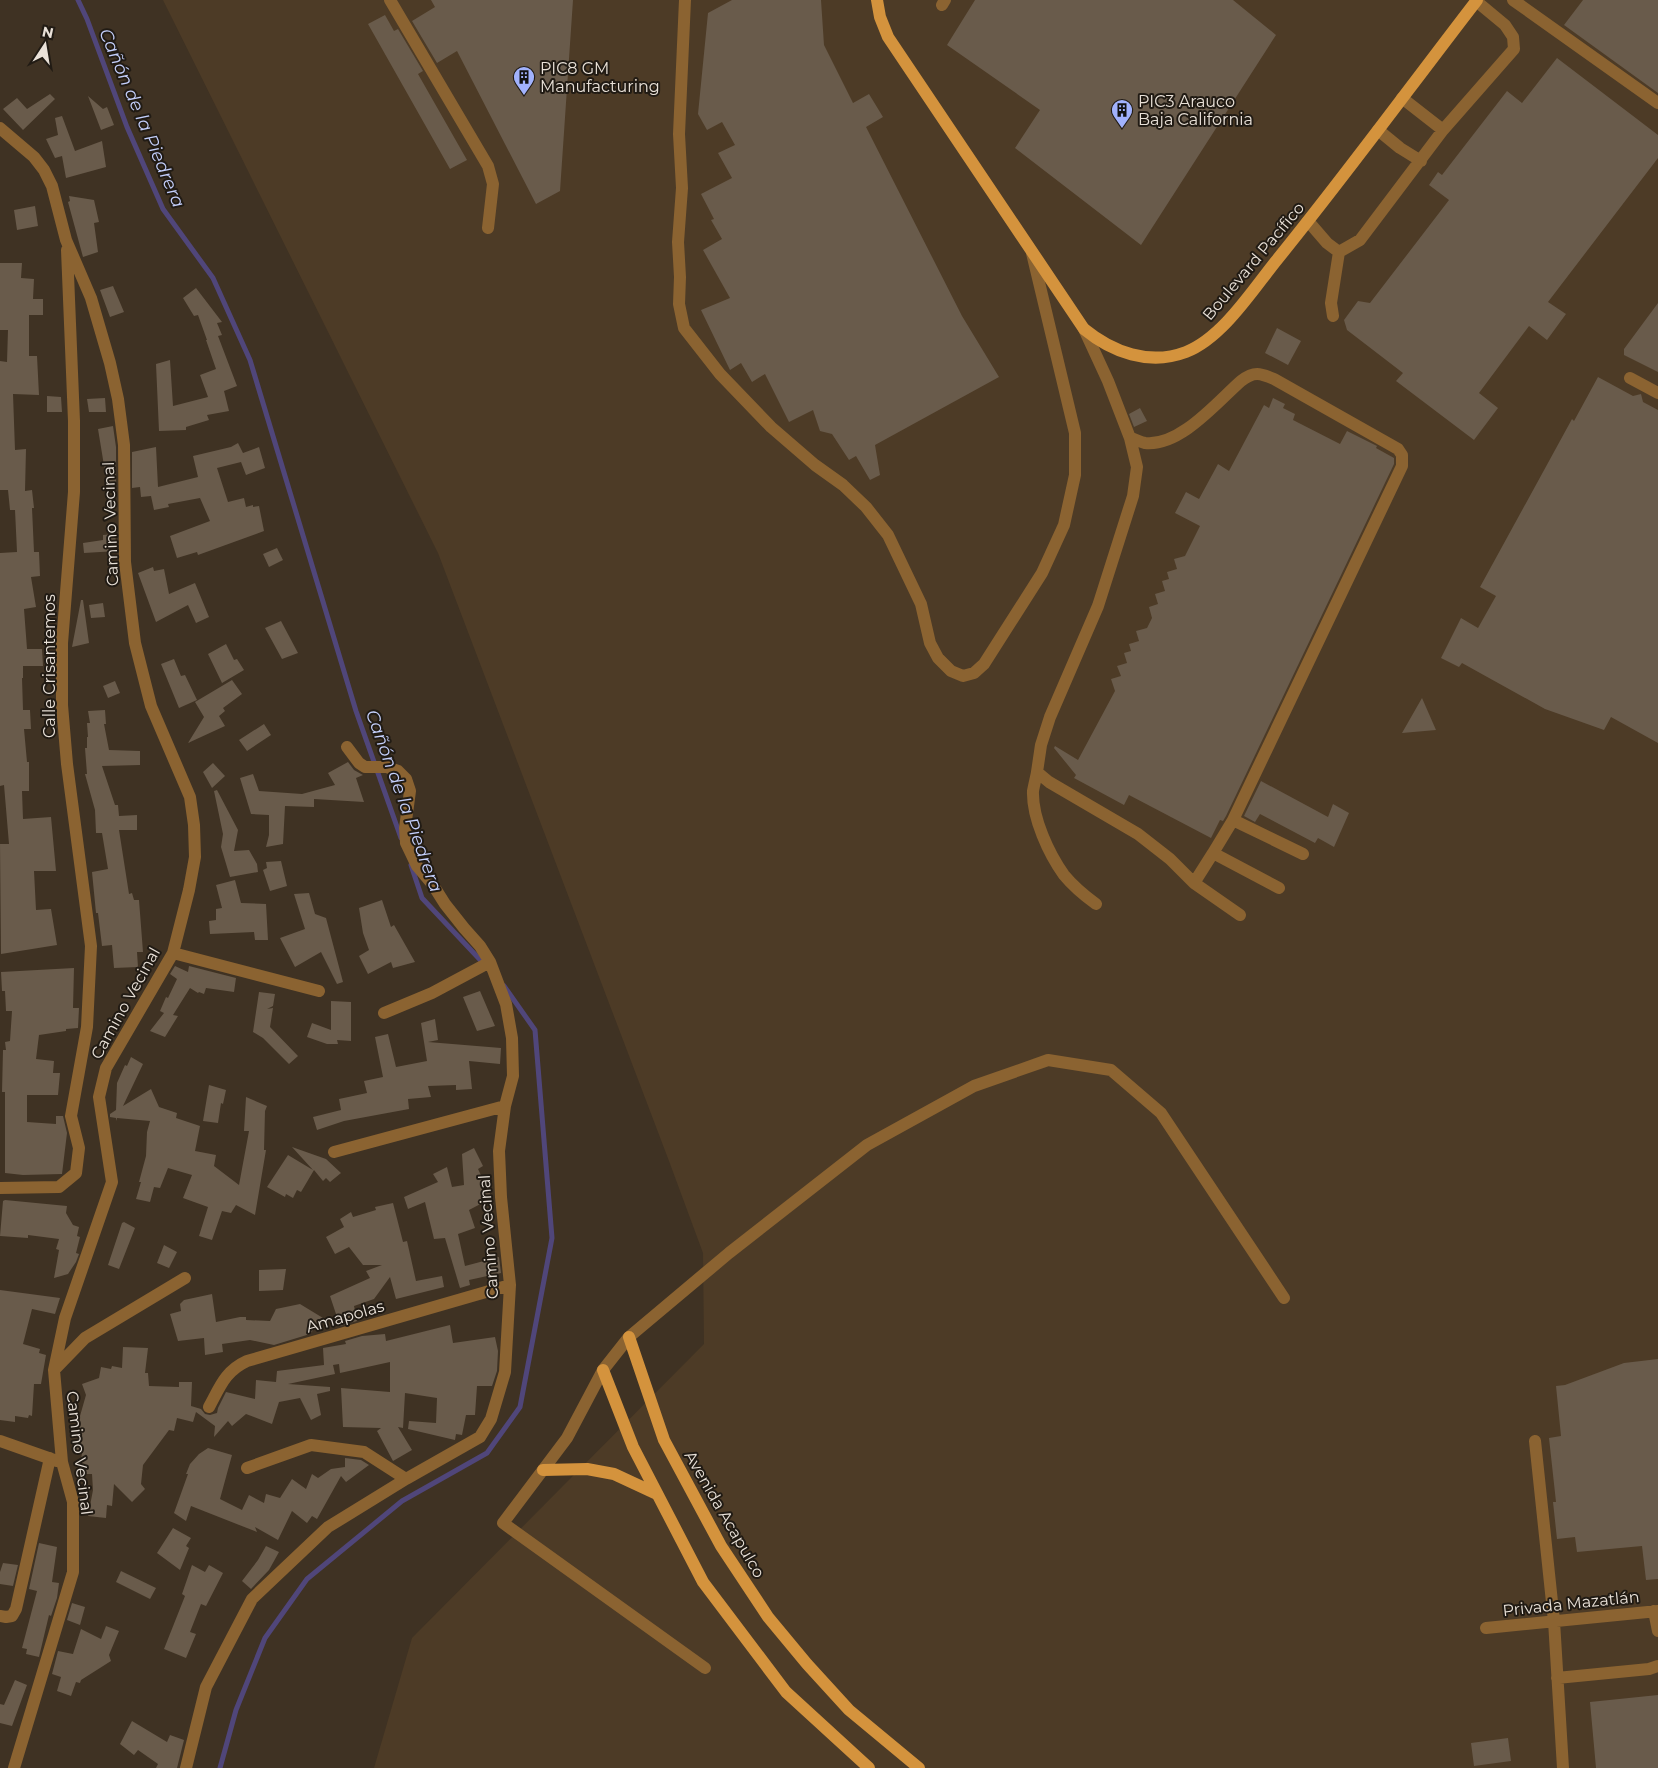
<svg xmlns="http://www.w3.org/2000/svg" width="1658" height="1768" viewBox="0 0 1658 1768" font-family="Montserrat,sans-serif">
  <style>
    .built { fill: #4d3b26 }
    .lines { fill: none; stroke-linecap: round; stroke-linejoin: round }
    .stream { stroke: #50467a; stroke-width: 5 }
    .building { fill: #695b4b }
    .minor { stroke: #8b6331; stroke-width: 12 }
    .major { stroke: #d4933d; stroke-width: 12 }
    .labels { text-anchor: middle; stroke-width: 4; stroke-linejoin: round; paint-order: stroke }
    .poi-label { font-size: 16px; fill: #e9e1d8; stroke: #211b14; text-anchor: start }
    .street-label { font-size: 16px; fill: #e9e1d8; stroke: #211b14 }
    .water-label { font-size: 18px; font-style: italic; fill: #c4cffb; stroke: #211b14 }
  </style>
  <rect width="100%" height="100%" fill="#3f3223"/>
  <!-- built -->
  <path class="built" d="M163 0H1658V1768H374L412 1638 704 1344 703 1253 669 1161 438 553Z"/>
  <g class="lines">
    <!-- stream -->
    <path class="stream" d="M78 0 87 19 127 127 163 209 213 278 250 360 356 711 401 838
      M411 865 422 898 485 965
      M220 1768 236 1710 265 1638 307 1579 402 1501 487 1453 520 1407 552 1238 535 1030 504 986"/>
  </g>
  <!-- building -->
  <path class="building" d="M431 0H573L560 191 536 204 457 51 437 63 412 21 435 7Z
    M732 0H821L824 45 853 103 869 94 883 117 866 127 962 316 999 377 875 445 880 475 870 480 856 456 849 460 832 434 820 431 813 410 789 422 765 374 752 382 741 363 730 370 701 310 730 298 703 250 722 239 711 220 714 219 701 194 732 178 718 153 735 145 722 122 707 130 698 114 708 13Z
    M975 0H1233L1276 35 1141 245 1015 148 1040 110 947 45Z
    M1583 0H1658V93L1564 25Z
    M385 15 394 31 398 29 423 71 418 74 467 160 450 169 368 24Z
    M1557 58 1658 135V158L1548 302 1566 314 1547 340 1529 326 1479 393 1498 408 1474 440 1396 381 1403 373 1347 330 1344 320 1358 301 1370 303 1449 200 1429 185 1438 172 1442 175 1507 91 1522 103Z
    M50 94 55 99 23 130 3 109 17 98 27 109Z
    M88 96 103 109 107 107 114 125 101 130Z
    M62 116 75 151 102 141 106 167 66 178 62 156 55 158 46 139 58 135 55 118Z
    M69 196 94 200 99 222 94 223 98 252 83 257 68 202 70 201Z
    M35 206 38 226 17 230 14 210Z
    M0 263H22L21 278 34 279 33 299H43V315H29V356H37L39 395 13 394 15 450 26 449 25 491 32 490 34 508H32L34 552H39L40 576 31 577 36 607 24 609 27 649H42L43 666H23V678H22L23 710H30L31 729H24L27 762H29V791H22L23 819 51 817 56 871H34L36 910 51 909 57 945 1 954 0 844H9L4 785 0 786V553L17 552 15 510H10L8 490H0V361L7 362 8 330H0Z
    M113 286 124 312 110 317 100 290Z
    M196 288 222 322 217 323 222 335 218 336 237 386 224 391 229 411 207 415 209 420 186 427V430L159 431 156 364 170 360 173 406 208 397 200 375 216 369 206 340H207L198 315 194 316 183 298Z
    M1658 303V372L1624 355V349Z
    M1277 328 1301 341 1288 365 1265 353Z
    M1598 377 1633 396 1641 394 1643 402 1658 410V743L1611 717 1604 730 1545 709 1462 663 1459 667 1441 658 1461 618 1478 628 1496 596 1480 587 1572 419 1574 421Z
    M47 396 61 397 62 412H47Z
    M105 398 106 412H89L87 399Z
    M1273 398 1285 404 1283 408 1295 414 1293 420 1340 444 1347 431 1377 446 1376 448 1394 458V464L1226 816 1223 821 1220 820 1211 838 1129 795 1124 805 1074 778 1076 775 1054 748 1055 746 1078 760 1115 691 1111 679 1121 676 1117 666 1127 663 1124 653 1131 651 1129 644 1139 641 1136 631 1147 628 1152 618 1149 607 1158 604 1155 594 1165 591 1162 581 1169 579 1167 572 1177 569 1174 559 1185 556 1200 526 1175 513 1186 492 1199 499 1218 464 1229 471 1264 405 1269 408Z
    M1140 408 1147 421 1134 427 1129 414Z
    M113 426 116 447V489L108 490 98 429Z
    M238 443 243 453 259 447 265 468 246 475 241 462 217 468 228 502 244 498 246 507 253 505V507L259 506 264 531 198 555 197 552 177 558 170 536 210 521 200 498 168 504 169 507 154 510 151 496 141 497 140 487 132 488V452L156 447 158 487 198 477 193 456 231 447Z
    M115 534 117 551 84 553 83 543 103 540V535Z
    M277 548 283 560 269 567 263 554Z
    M153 567 154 571 164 569 169 594 195 583 209 617 196 623 188 605 156 622 138 573Z
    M81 600H83L89 643 72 647Z
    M103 603 105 617 91 618 89 605Z
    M281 621 298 653 282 659 265 628Z
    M226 644 234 660 237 659 244 670 222 683 208 654Z
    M174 659 181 676 185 675 197 700 179 708 161 664Z
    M232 680 242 694 223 708 225 711 219 716 225 726 188 743 204 717 195 702Z
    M115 681 120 693 108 698 103 686Z
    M1422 698 1436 730 1402 733Z
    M105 710 106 724H104L109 750 140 751V765L102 766 115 805H118L119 816 137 815V830H119L129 894 132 893 134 900H139L143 952H137L138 967 114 968 112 945 102 946 98 913H96L92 872 108 869 102 833H96L95 810 85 774H87L85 748H87V737H88L87 723H90L88 711Z
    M264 724 271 735 247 751 239 740Z
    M348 762 354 770 363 775 356 778 364 802 314 799V807L285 806 283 844 266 847 269 835V815L251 814 240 778 253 774 259 791 302 794 335 785 328 773Z
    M213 763 225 776 212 788 203 772Z
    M1261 781 1328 817 1333 804 1349 813 1334 847 1318 838 1315 843 1260 814 1255 822 1244 816Z
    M217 790 238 830 234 851 249 850 257 864 258 872 230 877 221 847 223 834 214 791Z
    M281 861 287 886 270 891 263 870 267 868 266 862Z
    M235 880 241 903 266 904 268 940H255L254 932 210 934 209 921 216 920V909L222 908 216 885Z
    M309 893 315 914 326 918 343 982 337 984 321 952 295 967 280 938 305 929 294 894Z
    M382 900 391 927 394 925 415 962 393 968 391 962 368 974 359 956 369 950 363 933 359 908Z
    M175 966 188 972 189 966 236 978 234 992 206 988 204 994 199 992 198 993 190 988 173 1015 178 1016 165 1037 150 1031 164 1013 160 1011 166 997 168 998 177 979 170 974Z
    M74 968 73 1008H79L78 1028 66 1029V1031L39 1035 36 1059 54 1061 53 1073H60L58 1095H27V1122L56 1124V1116H63L67 1133 62 1174 23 1175 5 1173V1092H2L3 1050H6L5 1042 10 1041 12 1011H6L5 991H2L1 972Z
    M480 991 495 1026 477 1031 463 997Z
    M259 992 275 994 273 1006 267 1009 273 1008 270 1027 298 1056 289 1064 263 1038 253 1032Z
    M331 1001 351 1002V1041L337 1040 338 1044H327L307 1037 312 1023 331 1030Z
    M435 1019 438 1040 428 1042 501 1048 500 1064 469 1061 472 1089 456 1090V1085L428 1086 431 1097 408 1099 409 1109 344 1121 317 1130 313 1117 341 1110 339 1099 367 1093 364 1081 383 1077 375 1037 388 1034 396 1067 427 1061 421 1023Z
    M131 1057 143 1064 123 1106 151 1089 159 1107 177 1113 176 1118 200 1126 195 1151 216 1155 214 1166 239 1185 249 1131H244L246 1097 267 1106 265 1111 264 1150H266L255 1215 236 1205 231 1213 222 1211 212 1240 199 1236 208 1207 183 1198 192 1175 168 1168 160 1188 154 1187 150 1202 136 1199 141 1182H139L146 1156 147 1132 150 1121 117 1118 116 1121V1118L110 1117V1114L116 1110 117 1083 125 1065 127 1066Z
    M209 1085 226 1090 223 1104 221 1103 218 1123 203 1121Z
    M292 1147 326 1159 341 1173 330 1182 326 1178 323 1181 314 1170 301 1192 297 1190 293 1198 286 1194 285 1197 267 1187 288 1155 313 1170Z
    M474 1148 483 1166 478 1169 492 1198 469 1210 475 1228 458 1234 465 1266 499 1257 501 1273 469 1280 470 1285 460 1288 445 1238 434 1239 425 1202 408 1209 404 1197 438 1182 433 1174 447 1167 452 1187 464 1185 462 1154Z
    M5 1200 67 1206 66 1213 73 1225 79 1227 77 1236 80 1237 76 1253 79 1254 76 1262 68 1274 54 1278 59 1250 56 1249 59 1239 28 1235V1238L0 1236 3 1201Z
    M393 1203 403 1242 407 1241 416 1281 442 1276 444 1287 396 1299 390 1277 374 1299 354 1306 357 1321 340 1326 330 1296 370 1278 366 1271 382 1265H363L349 1247 335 1254 326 1237 344 1227 340 1219 351 1212 353 1217 376 1210 375 1207Z
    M124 1222 135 1228 119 1269 108 1265 122 1223Z
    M164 1245 177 1252 169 1268 157 1263Z
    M286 1269 283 1290 259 1291V1270Z
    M0 1290 60 1298 55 1314 32 1309 23 1344 40 1349 39 1353 46 1355 41 1384H34L32 1416 29 1415 28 1418 15 1416V1422L0 1420Z
    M212 1294 216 1322 240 1317H246V1320L270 1321 276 1309 300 1304 323 1318 310 1334 274 1345 250 1340 222 1344 223 1352 205 1355 204 1338 178 1341 170 1314 181 1311 180 1304 184 1300Z
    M450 1325 453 1343 495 1337 498 1351 497 1371 492 1386H477L475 1415H466L462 1435 456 1434 455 1440 408 1429 409 1421 436 1423 437 1398 405 1393 403 1428 398 1427 412 1450 393 1461 377 1431 381 1428 343 1427 341 1388 390 1392V1362L340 1373 339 1364 333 1365 335 1374 288 1384 330 1387V1391L317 1394 321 1415 311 1420 300 1398 279 1402 272 1424 246 1414 232 1426 228 1421 214 1437 215 1426 196 1412 193 1422 177 1418 174 1431 169 1430 143 1465 141 1484 145 1489 132 1502 114 1484 112 1506 107 1505 106 1518 88 1516 93 1490 92 1474H85L81 1460 82 1453 75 1451 80 1429H78L80 1416 86 1395 82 1384 99 1378 101 1367 111 1369 112 1366 122 1368 123 1347 148 1348 145 1373H148L149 1386 179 1387V1382H192L191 1406 201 1409 205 1414 210 1415 217 1413 218 1408 226 1392 255 1399 256 1380 276 1382 277 1371 324 1365 323 1348 346 1344 345 1341 362 1336 385 1334 386 1341Z
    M1658 1359V1579L1646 1580 1642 1546 1577 1552 1575 1537 1557 1539 1553 1502H1556L1549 1438 1561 1436 1556 1386 1565 1385 1624 1363Z
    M208 1448 232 1455 220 1499 242 1510 249 1495 264 1503 266 1494 280 1498 292 1479 306 1489 312 1474 318 1478 331 1469 345 1467V1458L361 1460 369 1465 346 1482 341 1476 317 1519 312 1516 307 1523 292 1511 278 1540 255 1527 257 1532 191 1506 186 1521 174 1513 188 1474H186L190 1464 199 1454Z
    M173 1528 191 1538 186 1546 189 1548 180 1570 157 1553Z
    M39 1543 57 1547 52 1582 59 1583 57 1598 51 1616 49 1615 39 1657 26 1654 27 1649 22 1648 37 1591 29 1589Z
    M266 1546 279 1552 269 1570 251 1589 242 1581 258 1560Z
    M3 1563 18 1565 13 1586 0 1584V1572Z
    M192 1565 205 1572 209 1565 223 1573 206 1606 201 1604 190 1632 196 1634 186 1658 164 1649 185 1596 182 1594Z
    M121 1571 156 1588 150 1599 116 1582Z
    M72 1603 85 1607 80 1625 67 1620Z
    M106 1626 119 1631 109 1655 111 1661 81 1680 80 1683 76 1682 71 1696 57 1691 61 1677 52 1674 58 1651 73 1654 81 1629 101 1639Z
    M15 1680 27 1685 12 1726 0 1723V1704L4 1705Z
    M1658 1695V1768H1596L1590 1702Z
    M132 1721 167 1742 170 1735 184 1740 177 1768H156L158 1764 138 1750 134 1755 120 1744Z
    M1508 1738 1511 1761 1474 1766 1471 1743Z"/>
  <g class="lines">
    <!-- minor -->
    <path class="minor" d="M390 0 488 166 493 184 488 228
      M685 0 679 134 682 188 678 242 680 277 679 304 684 328 720 374 771 427 815 465 843 485 866 507 888 535 921 604 930 643 938 658 951 671 963 676 974 673 984 664 1042 573 1064 525 1075 475V433L1032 253
      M1513 0 1658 103
      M942 5 945 0
      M1402 98 1443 130
      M0 128 34 157 44 170 52 186 66 240 91 298 110 363 118 399 124 445 125 562 135 643 151 706 190 797 194 825 195 857 189 890 173 953 106 1068 99 1097 112 1182 65 1318 54 1370 62 1462 73 1502V1572L14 1768
      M1378 130 1400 148 1421 161
      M1308 221 1327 243 1339 252 1360 240 1443 130 1514 49 1513 37 1505 25 1476 1
      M1333 316 1331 303 1339 252
      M1084 329 1108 381 1130 438 1137 467 1133 496 1098 606 1050 717 1041 745 1037 772 1049 782 1138 834 1170 859 1194 883 1240 915
      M1630 378 1658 393
      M1130 438C1135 439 1140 442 1145 443 1180 447 1217 402 1241 381 1254 371 1260 373 1274 379L1398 449 1402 455V466L1233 820 1213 853
      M1037 772C1036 778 1034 785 1033 791 1032 818 1049 854 1064 875 1073 886 1085 896 1096 904
      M1233 820 1303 854
      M1194 883 1213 853 1279 888
      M173 953 319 991
      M384 1013 432 993 490 962
      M334 1152 505 1106
      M0 1188 59 1187 76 1173 79 1148 71 1116 87 1027 91 946 67 764 62 705V643L74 492V421L67 250
      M54 1370 85 1338 185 1278
      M209 1407C220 1387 225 1371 247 1361L510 1285
      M0 1441 57 1461
      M1535 1441 1554 1621 1563 1768
      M247 1468 311 1445 364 1452 406 1479
      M1654 1611 1658 1631
      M0 1616 6 1617 12 1616 16 1609 50 1458
      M1486 1628 1658 1611
      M705 1668 503 1523 567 1438 603 1370 629 1337 729 1253 867 1145 974 1086 1048 1060 1111 1070 1161 1113 1284 1298
      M1557 1678 1649 1669 1658 1666
      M186 1768 206 1687 252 1599 328 1527 406 1479 480 1437 491 1419 505 1372 510 1285 501 1197 499 1151 505 1106 513 1076 512 1038 506 1004 490 962 480 946 464 928 445 904 433 885 417 866 406 843 405 828 410 791 406 779 398 771 387 767H365L359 763 347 747"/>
    <!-- major -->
    <path class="major" d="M877 0 880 17 888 37 1084 329C1112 352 1149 366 1186 352 1222 338 1252 291 1276 261 1345 176 1410 87 1477 0
      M629 1337 664 1440 721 1546 768 1617 807 1664 849 1710 919 1768
      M603 1370 633 1447 703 1582 786 1692 869 1768
      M543 1470 587 1469 614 1474 657 1494"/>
  </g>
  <!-- icons -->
  <defs>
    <g id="building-pin" transform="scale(1.125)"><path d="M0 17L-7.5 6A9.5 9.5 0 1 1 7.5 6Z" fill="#a1b2fd" stroke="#211b14"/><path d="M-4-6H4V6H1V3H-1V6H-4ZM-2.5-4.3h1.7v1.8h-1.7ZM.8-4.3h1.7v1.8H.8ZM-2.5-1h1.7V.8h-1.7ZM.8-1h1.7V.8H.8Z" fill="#111"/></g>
  </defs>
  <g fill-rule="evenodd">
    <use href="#building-pin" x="524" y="77"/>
    <use href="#building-pin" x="1122" y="110"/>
  </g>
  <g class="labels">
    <!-- poi labels -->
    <g class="poi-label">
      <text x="540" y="74">PIC8 GM<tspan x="540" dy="18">Manufacturing</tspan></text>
      <text x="1138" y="107">PIC3 Arauco<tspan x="1138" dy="18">Baja California</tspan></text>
    </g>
    <!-- street labels -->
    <g class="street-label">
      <text transform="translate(1253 261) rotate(-50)" y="6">Boulevard Pacífico</text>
      <text transform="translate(110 524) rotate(-92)" y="6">Camino Vecinal</text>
      <text transform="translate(49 666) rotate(-90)" y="6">Calle Crisantemos</text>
      <text transform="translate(125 1003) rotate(-61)" y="6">Camino Vecinal</text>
      <text transform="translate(488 1237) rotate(-94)" y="6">Camino Vecinal</text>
      <text transform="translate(345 1316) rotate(-16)" y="6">Amapolas</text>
      <text transform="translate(80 1453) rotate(83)" y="6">Camino Vecinal</text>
      <text transform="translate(725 1514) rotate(60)" y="6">Avenida Acapulco</text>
      <text transform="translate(1571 1603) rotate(-6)" y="6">Privada Mazatlán</text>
    </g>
    <!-- water labels -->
    <g class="water-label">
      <text transform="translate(142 118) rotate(67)" y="6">Cañón de la Piedrera</text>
      <text transform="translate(404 801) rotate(70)" y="6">Cañón de la Piedrera</text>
    </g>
  </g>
  <!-- north arrow -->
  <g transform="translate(45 45) rotate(12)" stroke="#211b14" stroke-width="4" paint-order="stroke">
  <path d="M0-4L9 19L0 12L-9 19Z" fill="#e9e1d8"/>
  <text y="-8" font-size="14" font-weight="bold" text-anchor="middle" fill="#e9e1d8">N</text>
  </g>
</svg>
